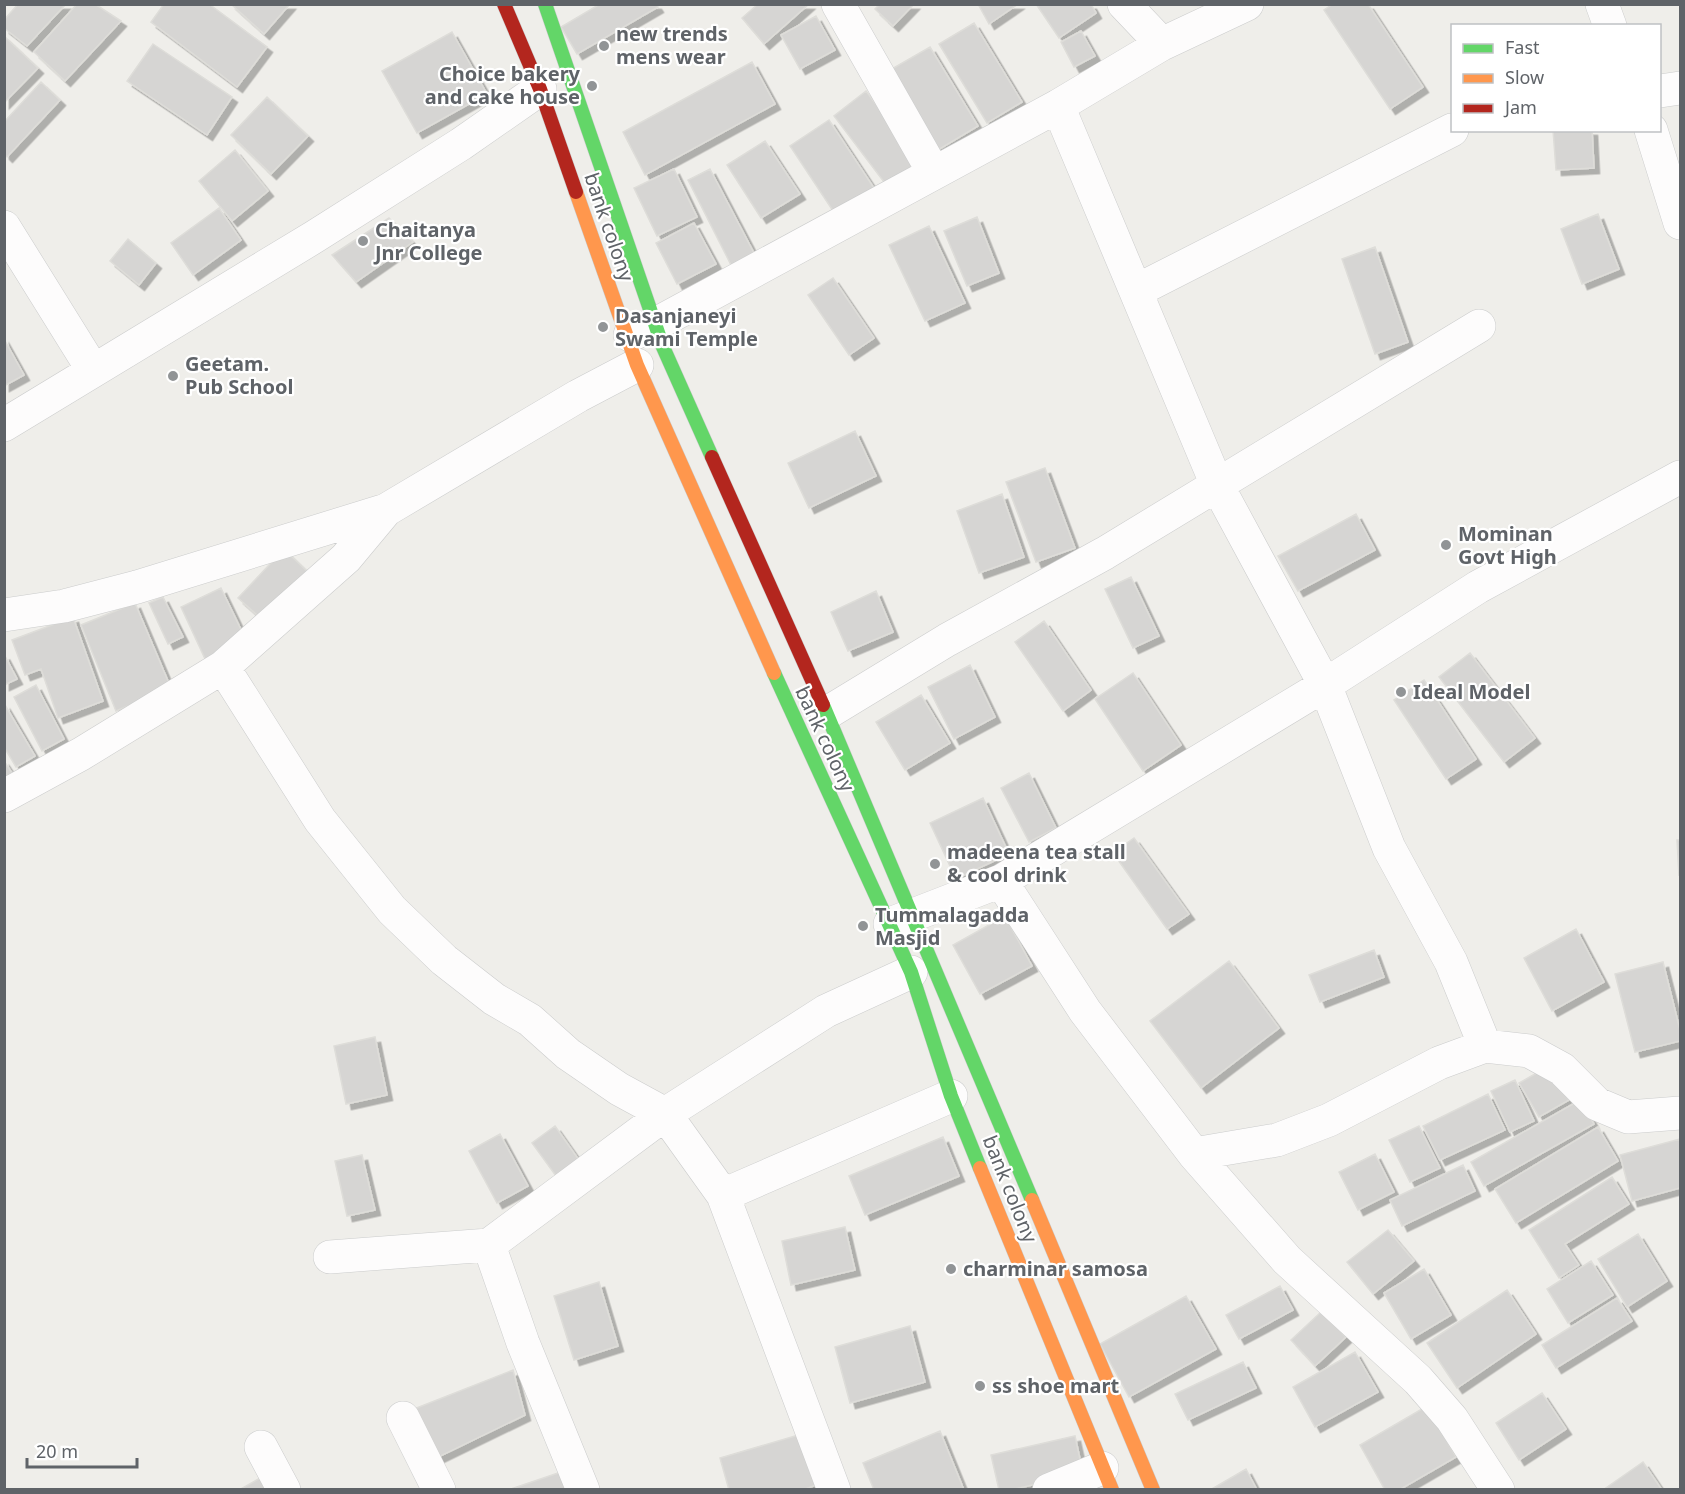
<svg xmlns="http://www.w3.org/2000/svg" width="1685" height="1494" viewBox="0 0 1685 1494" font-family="'Noto Sans',sans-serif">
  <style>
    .building { fill: #d6d5d3; stroke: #deddd9; stroke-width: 1.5; filter: url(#shadow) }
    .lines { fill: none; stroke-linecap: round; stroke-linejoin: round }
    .street-casing { stroke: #cbcccc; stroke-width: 34 }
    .fast-casing { stroke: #cacacb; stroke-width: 15 }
    .slow-casing { stroke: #cacacb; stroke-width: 15 }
    .jam-casing { stroke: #cacacb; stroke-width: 15 }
    .street { stroke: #fdfcfc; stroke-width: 33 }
    .fast { stroke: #63d668; stroke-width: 14 }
    .slow { stroke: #ff974d; stroke-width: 14 }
    .jam { stroke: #b3261e; stroke-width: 14 }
    .poi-dot { fill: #919496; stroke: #fff; stroke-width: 2 }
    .labels { text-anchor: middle; stroke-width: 4.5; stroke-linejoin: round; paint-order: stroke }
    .poi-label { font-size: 20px; font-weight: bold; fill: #5f6368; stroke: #fff; text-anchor: start }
    .street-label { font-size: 20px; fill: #5f6368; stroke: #fff }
  </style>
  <defs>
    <filter id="shadow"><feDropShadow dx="5.5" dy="5.5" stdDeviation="0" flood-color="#0004"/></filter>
  </defs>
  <rect width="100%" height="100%" fill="#efeeea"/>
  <!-- building -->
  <path class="building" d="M18 4H66L27 46 4 28V20Z
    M77 4H95L121 21 65 81 34 52Z
    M164 4H209L267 47 237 87 151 22Z
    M231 4H290L264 34Z
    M600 4H656L658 7 577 54 561 27Z
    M758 4H809L764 44 742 18Z
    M880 4H914L893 26 875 9Z
    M978 4H1018L989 24Z
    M1036 4H1091L1096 13 1059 38Z
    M1333 4H1368L1423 87 1390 109 1324 10Z
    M816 16 835 50 800 69 781 35Z
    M974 23 1022 102 987 123 939 44Z
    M1081 31 1095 56 1074 67 1061 42Z
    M452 32 487 94 417 133 382 71Z
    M4 36 38 68 4 103Z
    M153 44 232 97 207 135 127 81Z
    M930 47 978 126 938 150 890 70Z
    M752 62 775 104 645 175 623 132Z
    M41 82 60 100 7 157 4 154V122Z
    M866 91 919 161 887 186 834 116Z
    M267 97 308 136 271 174 231 135Z
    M829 120 874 188 835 214 790 146Z
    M1553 130H1592L1594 168 1556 170Z
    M765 141 800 194 761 218 727 165Z
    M235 150 268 191 232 221 199 181Z
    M674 169 697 217 657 236 634 188Z
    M710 169 755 255 732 267 688 180Z
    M219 208 241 240 193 275 171 243Z
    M1598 214 1619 269 1582 284 1561 229Z
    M977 217 999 273 967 286 944 231Z
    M389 218 413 242 356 282 332 255Z
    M694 223 716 264 677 284 656 243Z
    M929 226 965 303 925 321 889 245Z
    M128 239 156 263 139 285 110 261Z
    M1375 247 1408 342 1375 354 1342 259Z
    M833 278 874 338 849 355 808 295Z
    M4 339 24 375 4 386Z
    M855 431 876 476 809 508 788 463Z
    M1045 468 1075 548 1036 562 1006 482Z
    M1002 494 1024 557 979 573 957 511Z
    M1356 514 1375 550 1298 591 1278 556Z
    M284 549 311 575 266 623 238 598Z
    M1131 577 1159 636 1133 648 1105 589Z
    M221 588 247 642 206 661 181 607Z
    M876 591 893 632 848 651 831 612Z
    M163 597 183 637 168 644 149 603Z
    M135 603 171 688 116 711 81 625Z
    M73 617 103 701 58 718 41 669 25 675 12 640Z
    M1044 621 1091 690 1063 711 1015 642Z
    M1470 653 1535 738 1504 762 1439 677Z
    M4 654 17 679 4 685Z
    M970 665 995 717 954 739 928 687Z
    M1133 673 1181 745 1143 771 1095 699Z
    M1424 680 1476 759 1446 779 1394 700Z
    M36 685 64 739 42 751 14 697Z
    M921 695 950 743 905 770 876 722Z
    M5 705 35 756 16 767 4 747Z
    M4 761 12 773 4 777Z
    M1029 773 1056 828 1029 842 1001 788Z
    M983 798 1009 854 956 879 930 823Z
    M1134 838 1189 914 1167 929 1113 853Z
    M1677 840H1680L1679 876Z
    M1005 916 1032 966 980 994 953 945Z
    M1576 929 1604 982 1552 1011 1524 958Z
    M1374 950 1384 977 1320 1002 1309 975Z
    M1229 961 1279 1028 1201 1088 1150 1021Z
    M1663 962 1680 1030V1041L1635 1052 1615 974Z
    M375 1037 387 1095 346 1104 334 1046Z
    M1549 1066 1569 1100 1539 1117 1519 1083Z
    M1515 1080 1534 1121 1510 1132 1491 1091Z
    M1488 1094 1505 1130 1440 1160 1423 1126Z
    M1580 1100 1594 1124 1484 1186 1471 1162Z
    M555 1126 579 1160 556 1176 532 1143Z
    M1419 1126 1440 1168 1410 1182 1389 1140Z
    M1598 1127 1618 1161 1516 1223 1495 1189Z
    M500 1134 528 1186 497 1203 469 1151Z
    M943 1137 959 1176 865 1215 849 1176Z
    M1680 1139V1188L1632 1201 1620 1155Z
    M1375 1154 1394 1192 1358 1210 1339 1172Z
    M362 1155 375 1210 347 1216 335 1161Z
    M1463 1165 1475 1191 1402 1226 1390 1200Z
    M1612 1177 1629 1204 1565 1244 1579 1265 1559 1278 1529 1230Z
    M845 1227 855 1270 791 1285 782 1241Z
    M1388 1230 1414 1261 1373 1294 1347 1262Z
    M1638 1234 1667 1281 1627 1307 1598 1259Z
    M1591 1261 1613 1295 1568 1323 1547 1289Z
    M1424 1269 1451 1315 1411 1339 1384 1293Z
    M599 1282 618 1346 574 1360 554 1296Z
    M1280 1286 1293 1310 1239 1339 1226 1315Z
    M1507 1290 1536 1334 1457 1388 1427 1343Z
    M1186 1296 1216 1349 1129 1397 1100 1344Z
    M1617 1298 1632 1321 1556 1368 1542 1345Z
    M1322 1311 1346 1337 1315 1366 1291 1340Z
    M910 1326 925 1382 850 1403 835 1347Z
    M1355 1352 1378 1392 1315 1427 1293 1387Z
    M1243 1362 1256 1388 1188 1420 1175 1394Z
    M513 1370 525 1415 428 1462 409 1411Z
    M1542 1393 1566 1429 1519 1460 1496 1423Z
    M1427 1406 1456 1457 1399 1490H1385L1360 1445Z
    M940 1431 964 1490H874L863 1463Z
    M802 1434 816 1485 803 1490H729L720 1458Z
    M1075 1436 1083 1473 1011 1490H999L991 1455Z
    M1643 1462 1662 1490H1603Z
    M1246 1469 1257 1490H1210Z
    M564 1471 569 1490H508Z
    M262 1477 269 1490H239Z"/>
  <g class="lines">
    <!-- street casing -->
    <g class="street-casing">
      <path id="street" d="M838 4 934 173
        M1124 4 1162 44
        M1602 4 1610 26
        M1660 91 1680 88
        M1058 106 1217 485 1325 685 1389 848 1451 962 1485 1046
        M1651 130 1680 223
        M4 227 93 370
        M1136 291 1452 130
        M630 335 654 325 1058 106 1162 44 1247 4
        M4 425 314 237 461 144 540 89
        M4 615 64 606 137 587 386 510 578 396 637 365
        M223 667 320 820 392 910 444 960 494 999 530 1020 568 1054 619 1089 665 1114 723 1195 834 1490
        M827 713 947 640 1105 553 1479 326
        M4 796 81 754 223 667 346 558 386 510
        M1001 881 1085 1011 1194 1154 1287 1260 1418 1380 1452 1419 1498 1490
        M890 924 1001 881 1325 685 1478 587 1680 477
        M1194 1154 1277 1140 1329 1120 1439 1063 1485 1046 1529 1051 1562 1069 1597 1104 1628 1117 1680 1113
        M723 1195 951 1096
        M489 1245 665 1114 826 1011 911 972
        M330 1257 489 1245 523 1343 583 1490
        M403 1418 439 1490
        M261 1447 284 1490
        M1049 1490 1102 1468"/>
    </g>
    <!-- fast casing -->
    <g class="fast-casing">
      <path id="fast" d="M545 4 663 347 712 457
        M774 673 911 972 951 1096 980 1168
        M823 705 1032 1200"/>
    </g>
    <!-- slow casing -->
    <g class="slow-casing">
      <path id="slow" d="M576 192 637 365 774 673
        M980 1168 1112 1490
        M1032 1200 1153 1490"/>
    </g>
    <!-- jam casing -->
    <g class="jam-casing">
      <path id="jam" d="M504 4 540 89 576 192
        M712 457 823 705"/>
    </g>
    <!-- street -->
    <use href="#street" class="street"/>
    <!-- fast -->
    <use href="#fast" class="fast"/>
    <!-- slow -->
    <use href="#slow" class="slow"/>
    <!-- jam -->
    <use href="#jam" class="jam"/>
  </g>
  <!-- markers -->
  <g class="poi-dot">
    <circle cx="604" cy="46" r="6"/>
    <circle cx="592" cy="86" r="6"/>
    <circle cx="363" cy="241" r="6"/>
    <circle cx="603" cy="327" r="6"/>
    <circle cx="173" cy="376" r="6"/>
    <circle cx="1446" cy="545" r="6"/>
    <circle cx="1401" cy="692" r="6"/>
    <circle cx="935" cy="864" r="6"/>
    <circle cx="863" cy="926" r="6"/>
    <circle cx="951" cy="1269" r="6"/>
    <circle cx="980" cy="1386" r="6"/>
  </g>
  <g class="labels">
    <!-- poi labels -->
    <g class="poi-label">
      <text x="616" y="41">new trends<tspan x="616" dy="23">mens wear</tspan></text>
      <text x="580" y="81" text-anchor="end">Choice bakery<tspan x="580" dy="23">and cake house</tspan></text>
      <text x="375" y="237">Chaitanya<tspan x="375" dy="23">Jnr College</tspan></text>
      <text x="615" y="323">Dasanjaneyi<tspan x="615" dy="23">Swami Temple</tspan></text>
      <text x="185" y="371">Geetam.<tspan x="185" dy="23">Pub School</tspan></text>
      <text x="1458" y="541">Mominan<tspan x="1458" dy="23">Govt High</tspan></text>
      <text x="1413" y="699">Ideal Model</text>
      <text x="947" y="859">madeena tea stall<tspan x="947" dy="23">&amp; cool drink</tspan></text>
      <text x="875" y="922">Tummalagadda<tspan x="875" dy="23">Masjid</tspan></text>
      <text x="963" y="1276">charminar samosa</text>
      <text x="992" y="1393">ss shoe mart</text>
    </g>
    <!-- street labels -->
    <g class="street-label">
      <text transform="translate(609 227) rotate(71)" y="7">bank colony</text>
      <text transform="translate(825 739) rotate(65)" y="7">bank colony</text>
      <text transform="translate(1010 1189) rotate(68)" y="7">bank colony</text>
    </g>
  </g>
  <!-- border -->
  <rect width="1685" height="1494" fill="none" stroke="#5f6368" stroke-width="12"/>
  <!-- legend -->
  <rect x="1451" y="24" width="210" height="108" fill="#ffffff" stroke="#bfc1c3" stroke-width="1.5"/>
  <rect x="1463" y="44" width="30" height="9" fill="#63d668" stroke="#bfc1c3" stroke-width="1.5"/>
  <text x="1505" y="54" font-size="18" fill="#5f6368">Fast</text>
  <rect x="1463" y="74" width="30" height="9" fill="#ff974d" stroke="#bfc1c3" stroke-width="1.5"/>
  <text x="1505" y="84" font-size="18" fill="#5f6368">Slow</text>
  <rect x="1463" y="104" width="30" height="9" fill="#b3261e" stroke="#bfc1c3" stroke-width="1.5"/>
  <text x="1505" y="114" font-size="18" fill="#5f6368">Jam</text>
  <!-- scale -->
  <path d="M27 1458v9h110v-9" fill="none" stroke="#5f6368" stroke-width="3"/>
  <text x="36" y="1458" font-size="18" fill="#5f6368" stroke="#ffffff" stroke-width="4.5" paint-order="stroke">20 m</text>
</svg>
